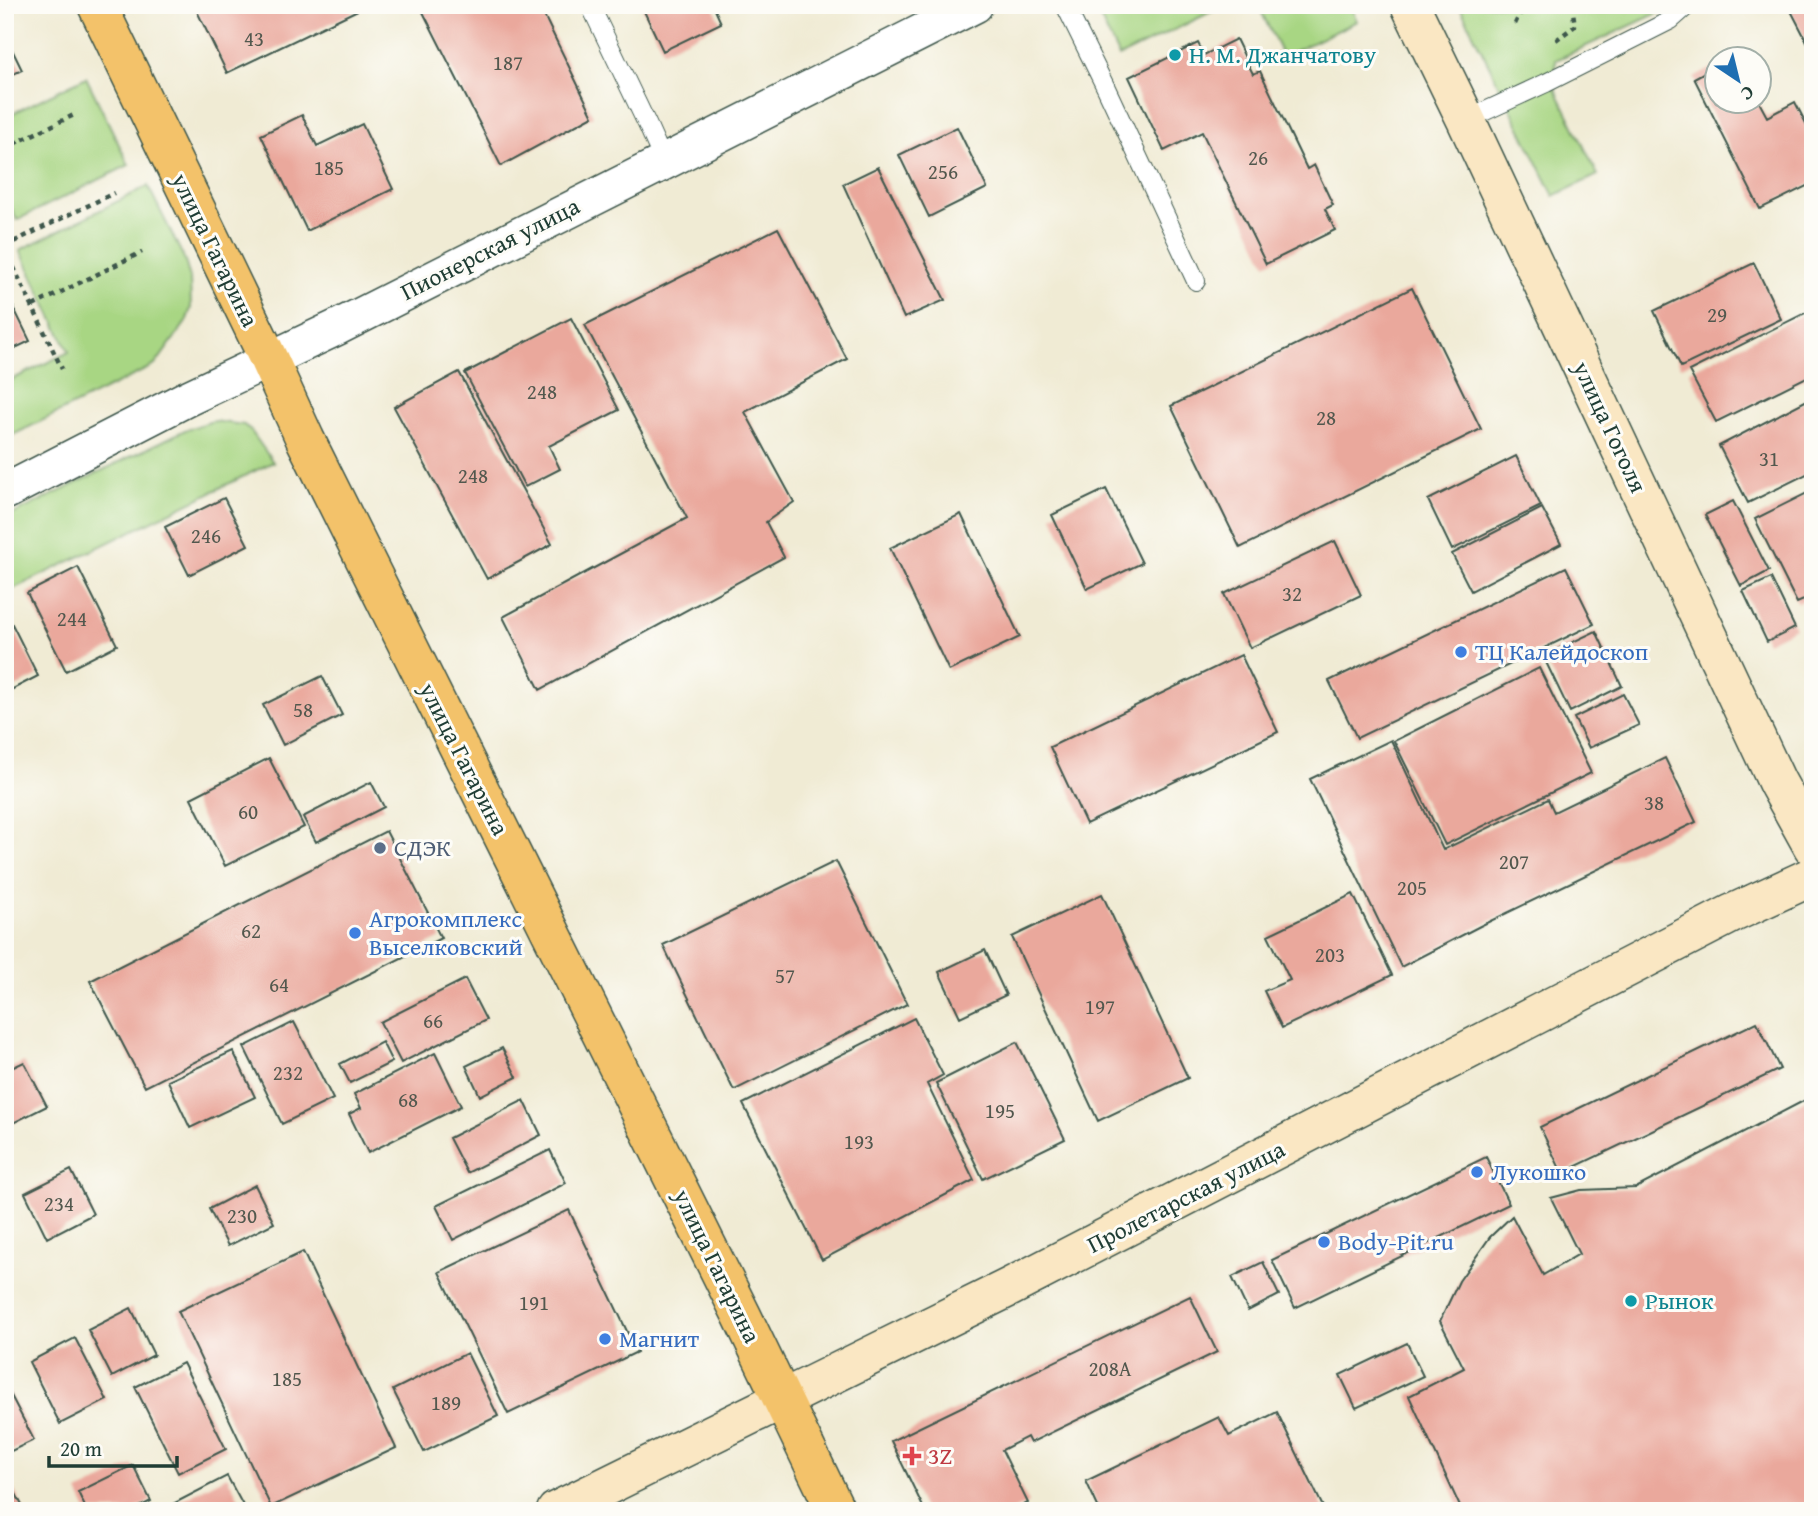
<svg xmlns="http://www.w3.org/2000/svg" width="1818" height="1516" viewBox="0 0 1818 1516" font-family="'Gentium Book Plus',serif">
  <style>
    .grass { fill: #a8d683; stroke: #648a5c; stroke-width: 2 }
    .building { fill: #eaa89c }
    .lines { fill: none; stroke-linecap: round; stroke-linejoin: round }
    .lane-casing { stroke: #3e574c; stroke-width: 20 }
    .street-casing { stroke: #3e574c; stroke-width: 38 }
    .secondary-casing { stroke: #3e574c; stroke-width: 41 }
    .primary-casing { stroke: #3e574c; stroke-width: 41 }
    .path { stroke: #3e574c; stroke-width: 4.5; stroke-dasharray: 5 5; stroke-linecap: butt }
    .lane { stroke: #fff; stroke-width: 18 }
    .street { stroke: #fff; stroke-width: 35 }
    .secondary { stroke: #fae7c3; stroke-width: 38 }
    .primary { stroke: #f3c26a; stroke-width: 38 }
    .culture-dot { fill: #0f9aa8; stroke: #fdfcf7; stroke-width: 2.5 }
    .shop-dot { fill: #3f7fe0; stroke: #fdfcf7; stroke-width: 2.5 }
    .service-dot { fill: #5c6f8a; stroke: #fdfcf7; stroke-width: 2.5 }
    .health-dot { fill: #e0444e; stroke: #fdfcf7; stroke-width: 2.5 }
    .labels { text-anchor: middle; stroke-width: 6; stroke-linejoin: round; paint-order: stroke }
    .number-label { font-size: 21px; fill: #52584e }
    .culture-label { font-size: 24px; fill: #0d838f; stroke: #fdfcf7; text-anchor: start }
    .street-label { font-size: 24px; fill: #1f3d34; stroke: #fdfcf7 }
    .shop-label { font-size: 24px; fill: #366cbe; stroke: #fdfcf7; text-anchor: start }
    .service-label { font-size: 24px; fill: #4e5e75; stroke: #fdfcf7; text-anchor: start }
    .health-label { font-size: 24px; fill: #be3a42; stroke: #fdfcf7; text-anchor: start }
  </style>
  <rect width="100%" height="100%" fill="#fdfcf7"/>
  <filter id="ink" filterUnits="userSpaceOnUse"><feTurbulence type="fractalNoise" baseFrequency=".0143" numOctaves="2"/><feDisplacementMap in="SourceGraphic" scale="14" xChannelSelector="R" yChannelSelector="G"/><feConvolveMatrix kernelMatrix="1 2 1 2 8 2 1 2 1" color-interpolation-filters="sRGB"/></filter>
  <filter id="wash" filterUnits="userSpaceOnUse"><feTurbulence type="fractalNoise" baseFrequency=".00686" numOctaves="4" result="noise"/><feDisplacementMap in="SourceGraphic" scale="28" xChannelSelector="R" yChannelSelector="G"/><feGaussianBlur stdDeviation="1.57" result="paint"/><feColorMatrix in="noise" values="0 0 0 0 0 0 0 0 0 0 0 0 0 0 0 0 0 1.4 0 .05"/><feComposite in="paint" operator="in"/></filter>
  <g filter="url(#wash)">
    <rect width="100%" height="100%" fill="#f0ebd4"/>
    <!-- grass -->
    <path class="grass" d="M1094 5H1225L1119 57Z
      M1258 5H1350L1357 21 1283 57Z
      M1459 5H1675L1556 60 1554 86 1598 175 1554 196Z
      M86 77 129 165 17 220 5 196V117Z
      M148 186 184 258 190 278 191 308 186 322 155 365 5 439V383L69 352 20 250Z
      M213 421 244 425 251 431 273 462 5 593V518L185 430Z"/>
    <g id="blocks">
      <!-- building -->
      <path class="building" d="M194 5H368L227 73Z
        M433 5H539L593 116 501 166 422 10Z
        M641 5H713L721 23 663 51Z
        M1788 5H1813V53Z
        M5 35 22 70 5 78Z
        M1236 39 1253 74 1260 71 1307 169 1314 165 1333 205 1325 209 1335 230 1266 264 1202 132 1164 151 1129 77 1198 43 1204 55Z
        M1716 66V102H1759L1767 117 1795 102 1813 137V183L1760 209 1694 78Z
        M302 115 317 146 362 124 393 189 307 231 261 135Z
        M957 127 987 188 929 217 899 155Z
        M878 167 945 300 904 318 843 184Z
        M778 228 847 359 745 412 794 502 766 522 784 557 540 690 503 617 687 518 585 325Z
        M1754 263 1781 319 1681 367 1654 311Z
        M1412 288 1481 429 1240 548 1171 406Z
        M5 290 30 341 5 353Z
        M1813 309V374L1716 422 1689 371Z
        M571 318 619 410 549 446 560 469 525 487 465 373Z
        M459 372 552 544 487 579 394 407Z
        M1813 397V471L1748 503 1719 446Z
        M1516 456 1541 506 1452 550 1428 500Z
        M1106 489 1142 563 1087 589 1052 515Z
        M1813 490V596L1797 603 1755 519Z
        M224 498 248 545 189 575 165 527Z
        M1733 501 1769 571 1741 586 1705 515Z
        M1542 508 1561 544 1471 591 1452 554Z
        M961 514 1020 637 949 671 890 548Z
        M1335 541 1361 595 1250 648 1224 594Z
        M78 567 117 645 66 671 27 593Z
        M1566 567 1594 624 1357 738 1329 681Z
        M1771 578 1795 628 1767 642 1743 591Z
        M5 610 38 676 5 693Z
        M1596 631 1622 686 1570 712 1543 656Z
        M1241 655 1278 732 1086 824 1050 747Z
        M1539 668 1591 773 1445 845 1394 741Z
        M322 676 342 715 283 745 263 705Z
        M1623 694 1639 725 1589 748 1574 718Z
        M1391 740 1443 850 1548 799 1554 812 1665 758 1696 822 1480 926 1401 967 1310 779Z
        M269 758 304 827 225 866 191 798Z
        M371 782 384 807 316 842 303 817Z
        M386 831 441 938 145 1087 90 981Z
        M836 861 907 1004 735 1090 733 1089 663 945Z
        M1102 894 1188 1078 1098 1121 1012 937Z
        M1353 894 1392 975 1282 1028 1264 991 1290 980 1268 935Z
        M985 950 1006 995 960 1017 939 972Z
        M465 979 486 1020 401 1063 380 1022Z
        M914 1018 943 1075 927 1084 974 1180 822 1260 743 1104Z
        M294 1022 333 1099 282 1124 244 1047Z
        M1757 1022 1780 1069 1562 1173 1540 1127Z
        M382 1042 392 1062 350 1083 340 1064Z
        M1017 1042 1065 1139 983 1179 936 1083Z
        M502 1048 517 1077 480 1096 466 1066Z
        M233 1051 255 1097 190 1128 168 1081Z
        M435 1053 461 1106 368 1153 349 1114 361 1108 354 1094Z
        M24 1062 47 1106 5 1127V1071Z
        M1813 1096V1511H1462L1409 1396 1464 1368 1440 1321 1459 1281 1490 1237 1512 1216 1543 1275 1579 1254 1551 1198 1581 1190 1636 1188Z
        M524 1100 541 1135 467 1173 449 1138Z
        M550 1150 566 1183 453 1240 436 1206Z
        M1486 1157 1509 1204 1295 1308 1272 1260Z
        M71 1170 93 1214 47 1238 25 1193Z
        M255 1185 274 1223 228 1246 209 1209Z
        M569 1210 637 1352 508 1414 439 1272Z
        M303 1252 396 1448 271 1507 178 1311Z
        M1263 1262 1279 1295 1248 1311 1232 1277Z
        M1190 1296 1217 1352 1030 1443 1027 1437 1002 1450 1028 1503 1012 1511H925L891 1441Z
        M131 1308 154 1355 112 1377 88 1330Z
        M75 1338 107 1400 60 1424 29 1362Z
        M1407 1343 1423 1376 1356 1408 1340 1375Z
        M467 1353 498 1416 424 1452 393 1390Z
        M183 1363 226 1449 178 1473 135 1387Z
        M5 1384 34 1440 5 1454Z
        M1277 1412 1325 1511H1100L1086 1481 1219 1417 1229 1436Z
        M133 1465 151 1501 132 1511H87L78 1492Z
        M5 1473 25 1511H5Z
        M227 1476 246 1511H169L167 1507Z"/>
    </g>
  </g>
  <g filter="url(#ink)">
    <use href="#blocks" fill-opacity="0" stroke="#3e574c" stroke-width="2"/>
    <g class="lines">
      <!-- lane casing -->
      <g class="lane-casing">
        <path id="lane" d="M590 5 648 126 664 162
          M1065 5 1106 88 1196 281
          M1466 120 1546 83 1671 20 1688 5"/>
      </g>
      <!-- street casing -->
      <g class="street-casing">
        <path id="street" d="M5 492 186 399 338 327 975 5"/>
      </g>
      <!-- secondary casing -->
      <g class="secondary-casing">
        <path id="secondary" d="M1410 5 1466 120 1777 782 1813 847
          M556 1511 1010 1287 1733 913 1813 876"/>
      </g>
      <!-- primary casing -->
      <g class="primary-casing">
        <path id="primary" d="M97 5 269 360 305 439 742 1316 836 1511"/>
      </g>
      <!-- path -->
      <path class="path" d="M1515 24 1524 5
        M1556 40 1575 26 1572 5
        M5 148 76 114
        M5 246 114 193
        M5 249 62 369
        M33 306 142 252"/>
      <!-- lane -->
      <use href="#lane" class="lane"/>
      <!-- street -->
      <use href="#street" class="street"/>
      <!-- secondary -->
      <use href="#secondary" class="secondary"/>
      <!-- primary -->
      <use href="#primary" class="primary"/>
    </g>
  </g>
  <!-- markers -->
  <g class="culture-dot">
    <circle cx="1175" cy="55" r="7"/>
    <circle cx="1631" cy="1301" r="7"/>
  </g>
  <g class="shop-dot">
    <circle cx="1461" cy="652" r="7"/>
    <circle cx="355" cy="933" r="7"/>
    <circle cx="1477" cy="1172" r="7"/>
    <circle cx="1324" cy="1242" r="7"/>
    <circle cx="605" cy="1339" r="7"/>
  </g>
  <circle class="service-dot" cx="380" cy="848" r="7"/>
  <path class="health-dot" d="M908.5 1445.5h7v7h7v7h-7v7h-7v-7h-7v-7h7z"/>
  <g class="labels">
    <!-- number labels -->
    <g class="number-label">
      <text x="254" y="46">43</text>
      <text x="508" y="70">187</text>
      <text x="1258" y="165">26</text>
      <text x="329" y="175">185</text>
      <text x="943" y="179">256</text>
      <text x="1717" y="322">29</text>
      <text x="542" y="399">248</text>
      <text x="1326" y="425">28</text>
      <text x="1769" y="466">31</text>
      <text x="473" y="483">248</text>
      <text x="206" y="543">246</text>
      <text x="1292" y="601">32</text>
      <text x="72" y="626">244</text>
      <text x="303" y="717">58</text>
      <text x="1654" y="810">38</text>
      <text x="248" y="819">60</text>
      <text x="1514" y="869">207</text>
      <text x="1412" y="895">205</text>
      <text x="251" y="938">62</text>
      <text x="1330" y="962">203</text>
      <text x="785" y="983">57</text>
      <text x="279" y="992">64</text>
      <text x="1100" y="1014">197</text>
      <text x="433" y="1028">66</text>
      <text x="288" y="1080">232</text>
      <text x="408" y="1107">68</text>
      <text x="1000" y="1118">195</text>
      <text x="859" y="1149">193</text>
      <text x="59" y="1211">234</text>
      <text x="242" y="1223">230</text>
      <text x="534" y="1310">191</text>
      <text x="1110" y="1376">208А</text>
      <text x="287" y="1386">185</text>
      <text x="446" y="1410">189</text>
    </g>
    <!-- culture labels -->
    <g class="culture-label">
      <text x="1189" y="63">Н. М. Джанчатову</text>
      <text x="1645" y="1309">Рынок</text>
    </g>
    <!-- street labels -->
    <g class="street-label">
      <text transform="translate(490 249) rotate(-27)" y="8">Пионерская улица</text>
      <text transform="translate(215 250) rotate(64)" y="8">улица Гагарина</text>
      <text transform="translate(1610 427) rotate(65)" y="8">улица Гоголя</text>
      <text transform="translate(464 759) rotate(63)" y="8">улица Гагарина</text>
      <text transform="translate(1186 1197) rotate(-27)" y="8">Пролетарская улица</text>
      <text transform="translate(717 1266) rotate(64)" y="8">улица Гагарина</text>
    </g>
    <!-- shop labels -->
    <g class="shop-label">
      <text x="1475" y="660">ТЦ Калейдоскоп</text>
      <text x="369" y="927">Агрокомплекс<tspan x="369" dy="28">Выселковский</tspan></text>
      <text x="1491" y="1180">Лукошко</text>
      <text x="1338" y="1250">Body-Pit.ru</text>
      <text x="619" y="1347">Магнит</text>
    </g>
    <!-- service labels -->
    <g class="service-label">
      <text x="394" y="856">СДЭК</text>
    </g>
    <!-- health labels -->
    <g class="health-label">
      <text x="928" y="1464">3Z</text>
    </g>
  </g>
  <!-- margin -->
  <rect width="1818" height="1516" fill="none" stroke="#fdfcf7" stroke-width="28"/>
  <!-- north arrow -->
  <g transform="translate(1738 80) rotate(145)"><circle r="33" fill="#fdfcf7" stroke="#a4b0a9" stroke-width="2"/>
  <path d="M0-5L12 26L0 18L-12 26Z" fill="#1f6fb2"/>
  <text y="-10" font-size="19" font-weight="bold" text-anchor="middle" fill="#1f3d34">С</text>
  </g>
  <!-- scale -->
  <path d="M49 1456v10h128v-10" fill="none" stroke="#1f3d34" stroke-width="3.5"/>
  <text x="60" y="1456" font-size="21" fill="#1f3d34" stroke="#fdfcf7" stroke-width="5" paint-order="stroke">20 m</text>
</svg>
